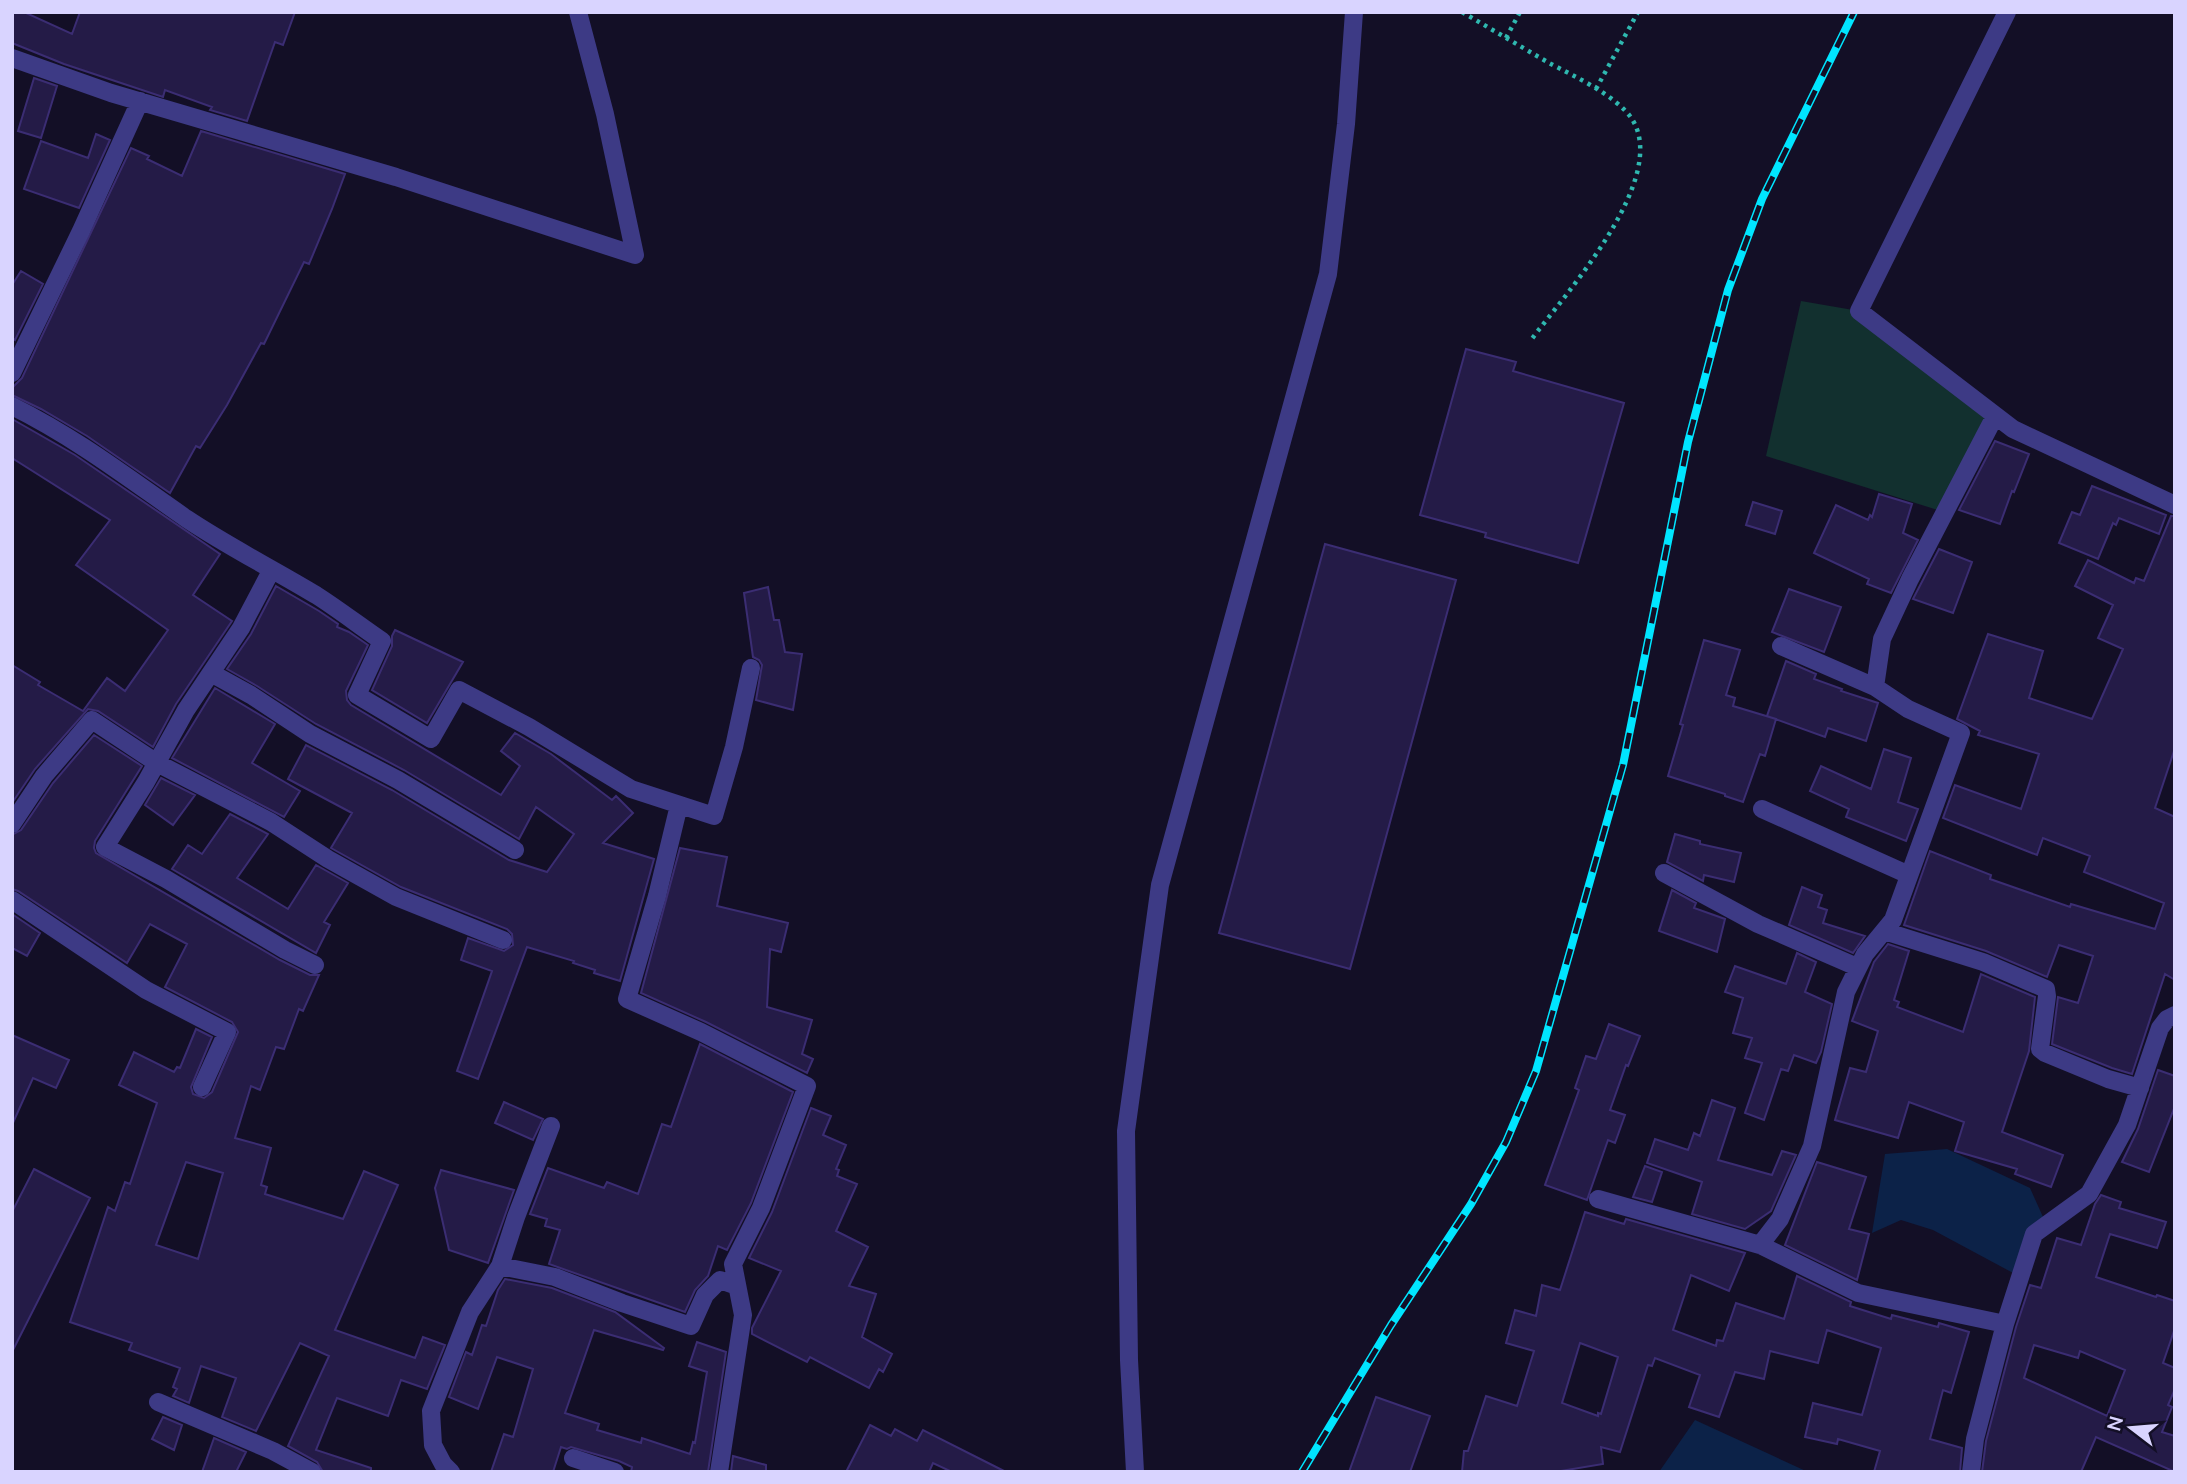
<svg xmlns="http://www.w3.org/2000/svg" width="2187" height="1484" viewBox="0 0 2187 1484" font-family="Mulish,sans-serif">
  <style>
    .green { fill: #12302f }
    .water { fill: #0c2248 }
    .building { fill: #241b47; stroke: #3b2d73; stroke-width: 2; fill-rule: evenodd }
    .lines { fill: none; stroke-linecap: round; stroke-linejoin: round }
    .path { stroke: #2fb8b0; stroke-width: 4.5; stroke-dasharray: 3.5 5; stroke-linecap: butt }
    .minor { stroke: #3d3a85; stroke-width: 18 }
    .rail-casing { stroke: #00e5ff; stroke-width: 8 }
    .rail { stroke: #130f26; stroke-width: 5; stroke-dasharray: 16; stroke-linecap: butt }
  </style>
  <rect width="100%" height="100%" fill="#130f26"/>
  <!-- green -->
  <path class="green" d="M1801 301 1859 311 1995 416 1944 512 1766 456Z"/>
  <!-- water -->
  <path class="water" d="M1947 1149 2030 1188 2043 1217 2015 1274 1933 1230 1901 1220 1872 1233 1885 1154Z
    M1695 1420 1808 1472H1659Z"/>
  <!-- building -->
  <path class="building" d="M12 12H24L72 34 80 12H295L283 45 275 42 247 121 210 110 212 107 165 90 163 97 64 64 12 43Z
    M34 78 57 86 41 138 18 131Z
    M201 131 345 174 332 209 309 264 304 262 264 344 261 343 227 405 200 448 196 446 170 493 87 436 41 409 12 395V388L22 378 131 148 149 156 147 159 182 176Z
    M96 134 110 140 79 208 24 189 41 141 88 158Z
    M21 271 43 284 15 340 12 338V285Z
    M1466 349 1516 362 1513 371 1624 403 1578 563 1485 537 1486 533 1420 515Z
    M12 419 75 455 220 554 193 595 232 621 176 704 153 747 98 711 88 709 35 769 12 803V665L40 682 38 685 83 711 107 678 125 691 168 630 76 565 110 520 12 458Z
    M1995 441 2029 454 2014 492 2012 491 2000 524 1959 510Z
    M2092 486 2166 515 2159 534 2119 518 2116 525 2113 523 2098 559 2059 543 2072 512 2080 515Z
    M1879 494 1912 504 1903 533 1918 540 1891 593 1867 584 1869 579 1814 553 1836 505 1868 520 1870 515 1872 517Z
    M1753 502 1782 511 1775 534 1746 525Z
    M2171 516H2175V748L2155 808 2175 817V980L2165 974 2132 1074 2112 1068 2052 1044 2058 997 2078 1003 2093 956 2059 945 2047 977 1986 951 1904 925 1930 851 1991 875 1990 879 2070 907 2071 904 2155 929 2164 903 2084 872 2090 856 2043 838 2037 855 1943 818 1955 785 2021 809 2039 754 1978 735 1980 731 1957 719 1988 634 2043 651 2029 698 2092 719 2123 649 2098 638 2113 605 2075 586 2088 560 2134 583 2136 578 2144 581Z
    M1325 544 1456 580 1350 969 1219 933Z
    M1939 549 1972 562 1953 613 1913 599Z
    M276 586 319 611 338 624 337 627 349 632 368 645 346 691 347 700 351 705 501 795 520 766 501 751 515 733 551 754 612 800 616 796 633 813 603 843 654 859 620 981 594 973 595 970 573 963 574 961 527 947 478 1079 457 1071 492 971 461 960 468 938 504 951 513 945 512 934 507 929 401 887 331 848 352 813 288 779 306 745 392 790 509 860 547 872 574 834 536 807 519 839 404 770 316 724 257 686 227 669 251 634Z
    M768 587 774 620H779L785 652 802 654 793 710 756 700 762 665 759 660 753 657 744 593Z
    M1789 589 1841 607 1824 652 1772 632Z
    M395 630 463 662 427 723 372 690 392 646V636Z
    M1704 640 1740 650 1726 695 1735 698 1733 706 1776 719 1765 756 1760 754 1743 802 1725 796V794L1668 776 1683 725 1680 724Z
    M1786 661 1816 674 1814 679 1842 689 1841 691 1878 703 1866 741 1828 728 1825 737 1767 716Z
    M215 688 275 724 252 763 300 791 284 817 172 758Z
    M94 735 142 766 95 841 94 848 96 853 280 960 310 975H319L303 1011 299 1009 284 1049 276 1047 260 1090 251 1086 235 1138 271 1148 261 1185 267 1187 265 1194 343 1219 364 1171 398 1185 335 1330 415 1358 423 1337 445 1345 427 1389 401 1380 388 1416 337 1398 316 1450 371 1468V1472H323L317 1462 288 1446 329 1356 300 1343 256 1431 222 1417 236 1378 201 1366 189 1403 173 1396 177 1389 173 1387 180 1368 129 1350 132 1343 70 1322 108 1207 115 1211 125 1182 130 1184 157 1103 119 1085 134 1052 174 1072 177 1067 180 1068 196 1029 212 1037 191 1087 193 1094 204 1098 212 1092 238 1032 232 1022 165 987 187 944 150 924 127 963 18 891 12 889V835L21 830 53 783ZM186 1162 223 1173 198 1259 156 1245Z
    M1884 749 1911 758 1898 802 1918 809 1906 841 1846 817 1849 809 1810 791 1821 766 1871 789Z
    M161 778 195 795 173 825 145 805Z
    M230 814 268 834 237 878 288 909 316 865 348 883 324 922 330 925 316 953 172 869 188 845 202 854Z
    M1675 834 1700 841V844L1741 853 1734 882 1704 875 1703 881 1667 862Z
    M680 848 727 857 717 906 788 923 781 952 770 949 767 1007 812 1020 802 1054 813 1059 807 1073 706 1022 641 993Z
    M1802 887 1822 895 1818 907 1827 910 1823 923 1865 936 1853 953 1789 925Z
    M1672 890 1696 903 1694 908 1725 919 1717 952 1659 931Z
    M12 914 40 933 27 956 12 948Z
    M1888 944 1909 951 1894 1000 1899 1002 1897 1007 1963 1032 1981 974 2035 997 2029 1051 2002 1132 2063 1155 2051 1187 2015 1174 2017 1169 1955 1151 1964 1122 1909 1102 1898 1138 1835 1120 1850 1068 1866 1072 1878 1031 1852 1021 1874 962Z
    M1797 953 1816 962 1805 992 1832 1004 1821 1052 1816 1063 1794 1055 1788 1071 1781 1069 1764 1120 1745 1113 1762 1063 1745 1058 1752 1038 1733 1033 1743 998 1725 992 1735 966 1786 984Z
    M1609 1024 1640 1036 1628 1066 1626 1065 1610 1110 1625 1115 1615 1143 1608 1140 1587 1200 1545 1185 1579 1090 1575 1088 1586 1056 1596 1059Z
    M12 1035 69 1060 56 1088 33 1078 12 1125Z
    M700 1044 793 1092 751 1203 727 1250 718 1246 708 1276 695 1290 685 1312 549 1264 560 1230 545 1226 547 1219 530 1214 548 1168 604 1188 607 1182 638 1194 662 1124 671 1127Z
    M2158 1070 2175 1076V1106L2149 1172 2122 1162 2138 1129Z
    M1712 1100 1735 1108 1718 1160 1772 1175 1782 1151 1796 1155 1771 1211 1745 1229 1692 1214 1702 1182 1647 1163 1655 1139 1688 1150 1694 1133 1700 1136Z
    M504 1102 543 1119 533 1140 495 1123Z
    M811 1108 831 1116 823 1135 846 1145 836 1169 839 1170 837 1176 857 1184 836 1231 868 1247 849 1286 876 1294 862 1337 892 1354 883 1372 879 1369 869 1388 810 1357 807 1362 752 1334V1328L781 1271 749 1258 772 1212Z
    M1817 1162 1866 1177 1849 1229 1869 1234 1857 1280 1785 1245Z
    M1645 1166 1662 1172 1652 1202 1633 1197Z
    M34 1169 90 1198 12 1352V1212Z
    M441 1170 514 1190 488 1263 449 1250 435 1188Z
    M2101 1195 2121 1202 2119 1208 2166 1222 2157 1248 2110 1234 2096 1277 2156 1297 2157 1295 2175 1301V1328L2163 1363 2175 1368V1389L2168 1405 2172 1407 2162 1432 2175 1436V1472L2096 1437 2081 1472H1982L1986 1441 2016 1327 2030 1285 2041 1288 2057 1238 2081 1245 2095 1204ZM2034 1345 2078 1358 2080 1351 2125 1370 2107 1416 2024 1378Z
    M1585 1212 1624 1224 1626 1219 1745 1253 1729 1291 1691 1275 1673 1330 1716 1346 1717 1340 1723 1341 1736 1303 1784 1319 1797 1276 1851 1302 1850 1306 1891 1319 1892 1315 1938 1327 1939 1323 1969 1332 1951 1393 1943 1390 1930 1439 1962 1448 1960 1472H1874L1880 1451 1838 1439 1837 1444 1805 1437 1813 1403 1862 1415 1881 1348 1827 1330 1818 1363 1770 1351 1764 1379 1735 1372 1719 1417 1689 1407 1700 1375 1655 1358 1652 1366 1648 1365 1620 1452 1601 1447 1603 1464 1555 1472H1462L1464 1451H1468L1486 1396 1517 1406 1534 1351 1506 1343 1515 1310 1536 1316 1542 1285 1560 1290ZM1580 1343 1618 1357 1601 1414 1598 1413V1416L1562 1403Z
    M505 1279 552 1288 615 1312 664 1348 663 1350 594 1330 565 1413 599 1424 597 1430 641 1443 642 1438 690 1454 693 1442 695 1443 707 1372 689 1366 697 1342 726 1352 708 1472H631L632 1467 619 1461 571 1447 567 1449 561 1447 553 1472H491L504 1434 513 1437 533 1369 497 1357 478 1409 449 1397 466 1352 472 1355 482 1325 486 1326 498 1290Z
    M1376 1397 1430 1416 1410 1472H1349Z
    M163 1417 182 1425 174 1450 152 1439Z
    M870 1425 891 1436 895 1429 917 1441 923 1430 1006 1472H952L933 1463 929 1472H846Z
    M214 1438 246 1452 236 1472H202Z
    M733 1456 766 1465V1472H731Z"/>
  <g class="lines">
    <!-- path -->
    <path class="path" d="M1462 12C1491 29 1520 46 1549 63 1574 76 1617 96 1632 119 1670 179 1566 293 1531 340
      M1506 38 1520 12
      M1596 89 1638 12"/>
    <!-- minor -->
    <path class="minor" d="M2007 12 1859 311 2013 429 2175 505
      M12 58 111 93 396 177 635 255 605 114 578 12
      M12 373 81 231 140 101
      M12 406C78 439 128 478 187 519 229 547 273 569 316 595 338 609 360 626 382 641L357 695 431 739 459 690 529 727 631 789 714 816 734 747 751 668
      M271 571 241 628 186 710 146 782 105 847 166 879 285 950 315 965
      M1781 646 1875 687
      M211 673 251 695 310 734 398 780 515 850
      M679 805 657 896 627 999 701 1032 807 1086 761 1208 733 1264 743 1315 719 1472
      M1762 809 1909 875
      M12 824 44 776 92 720 157 763 271 822 328 859 396 897 503 940
      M1664 873 1758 924 1857 967
      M12 900 146 990 227 1032 202 1087
      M1884 931 1983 962 2046 989 2047 996 2040 1049 2045 1053 2108 1079 2140 1088
      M551 1126 516 1217 500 1266 555 1277 622 1303 691 1326 705 1295 720 1280 737 1286
      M1598 1199 1760 1245 1858 1293 2005 1324
      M1760 1245 1780 1219 1812 1146 1846 992 1865 954 1893 920 1961 733 1908 709 1875 687 1882 639 1910 579 1995 416
      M158 1402 273 1451 312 1472
      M573 1458 615 1472
      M451 1472 443 1464 433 1445 431 1411 470 1312 500 1266
      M1135 1472 1129 1360 1126 1131 1160 885 1328 274 1346 124 1354 12
      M1971 1472 1975 1439 2005 1324 2034 1234 2089 1194 2127 1125 2160 1028 2167 1019 2175 1015"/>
    <!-- rail casing -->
    <g class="rail-casing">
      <path id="rail" d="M1302 1472 1391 1325 1471 1204 1506 1142 1536 1071 1623 765 1688 442 1728 290 1762 199 1854 12"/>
    </g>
    <!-- rail -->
    <use href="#rail" class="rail"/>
  </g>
  <!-- border -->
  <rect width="2187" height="1484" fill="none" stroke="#d9d4ff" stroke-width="28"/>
  <!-- north arrow -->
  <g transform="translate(2131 1428) rotate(286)" stroke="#130f26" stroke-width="5" paint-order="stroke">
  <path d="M0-5L12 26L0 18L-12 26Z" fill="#d9d4ff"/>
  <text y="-10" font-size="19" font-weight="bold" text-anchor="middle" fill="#d9d4ff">N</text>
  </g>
</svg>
